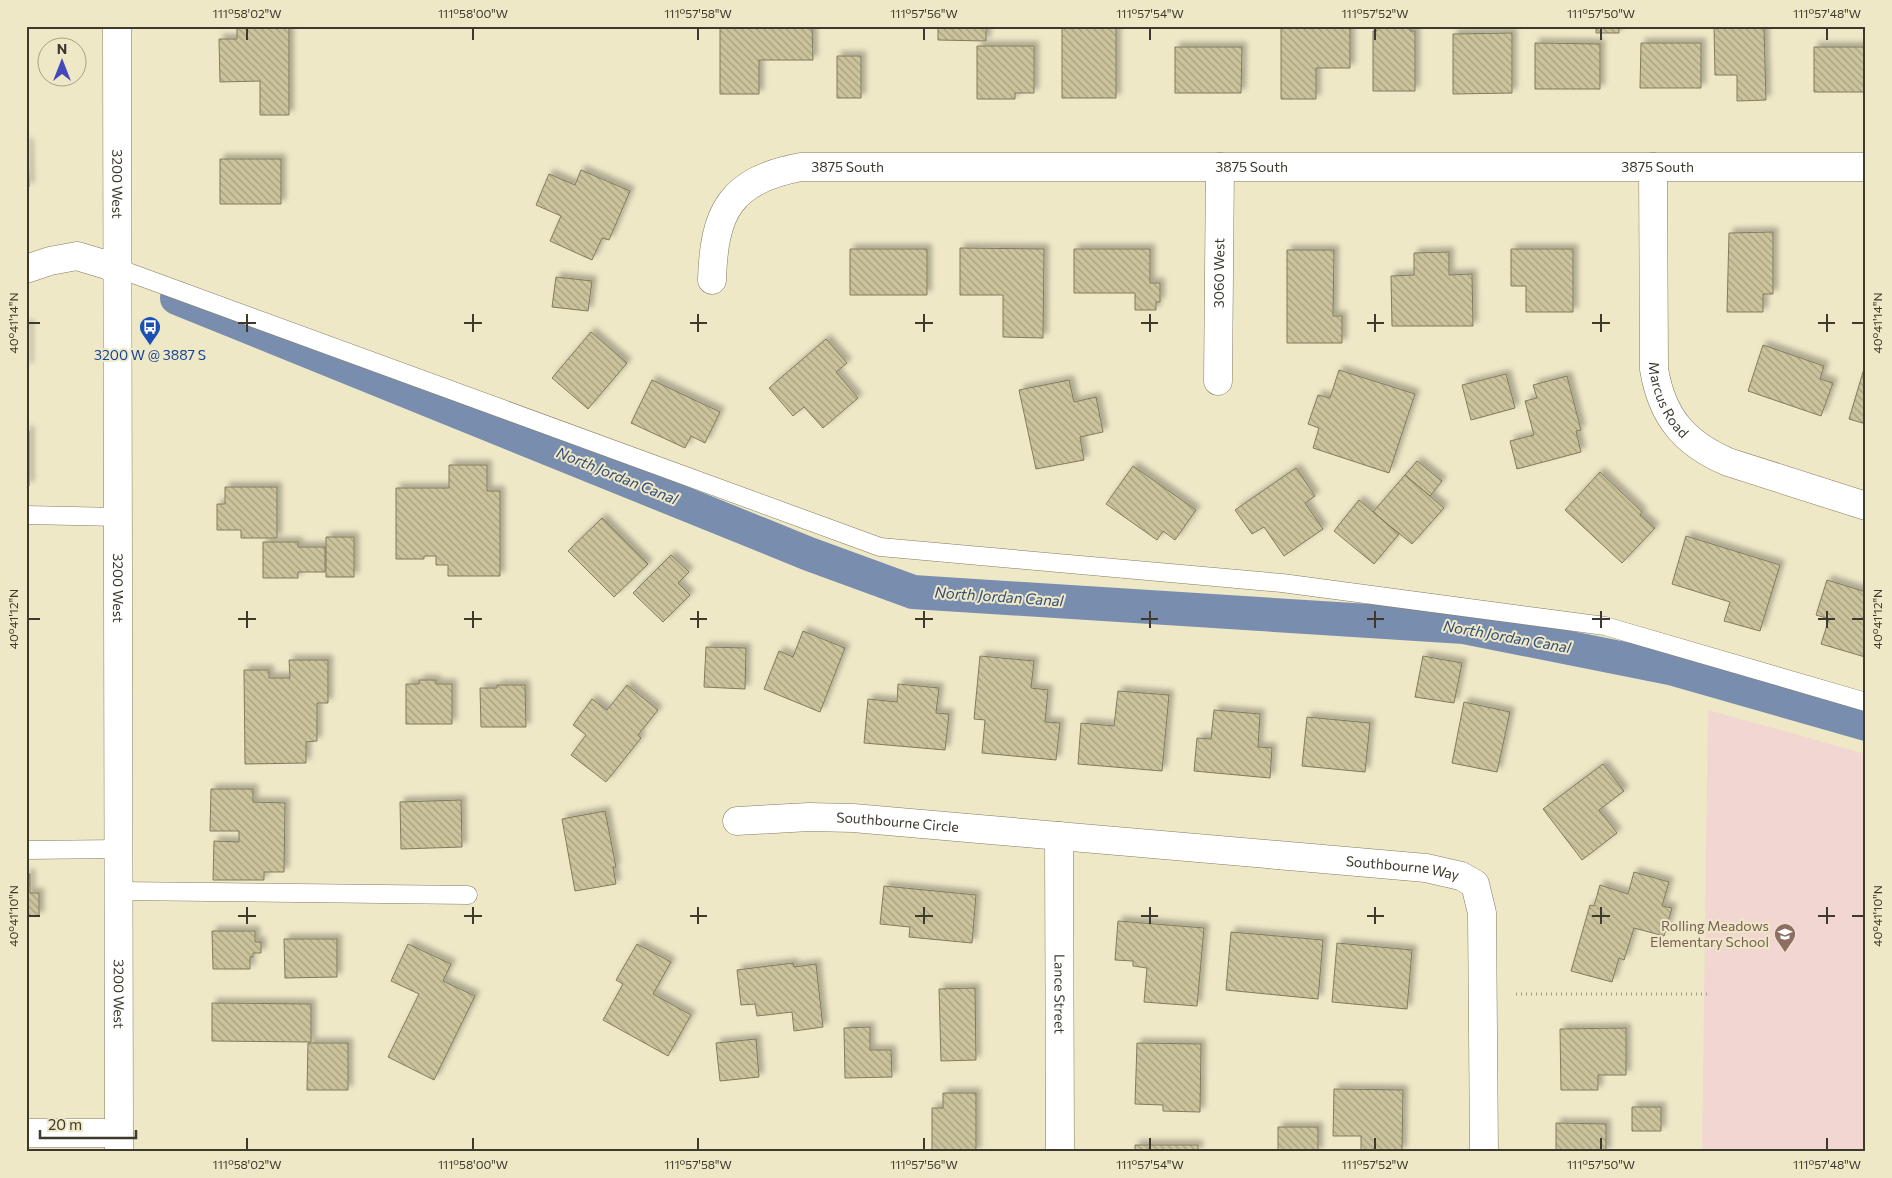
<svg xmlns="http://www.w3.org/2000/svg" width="1892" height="1178" viewBox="0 0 1892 1178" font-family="Commissioner,sans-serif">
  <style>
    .education { fill: #f1d6d2 }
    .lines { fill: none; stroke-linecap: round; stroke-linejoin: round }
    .canal { stroke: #798dae; stroke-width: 34 }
    .building { fill: url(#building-back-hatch); stroke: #817c5e; filter: url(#shadow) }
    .lane-casing { stroke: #827c5e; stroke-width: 19 }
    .street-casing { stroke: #827c5e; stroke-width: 29 }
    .secondary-casing { stroke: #827c5e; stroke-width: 29 }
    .path { stroke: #a29e85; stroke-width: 3; stroke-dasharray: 1 4; stroke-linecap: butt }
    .lane { stroke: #fff; stroke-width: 18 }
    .street { stroke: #fff; stroke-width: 28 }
    .secondary { stroke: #fff; stroke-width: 28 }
    .ticks { fill: none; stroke: #3d3a2d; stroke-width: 2 }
    .labels { text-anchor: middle; stroke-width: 4; stroke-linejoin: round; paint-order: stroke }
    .street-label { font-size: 14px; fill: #3d3a2d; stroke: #eee8c7 }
    .transit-label { font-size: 14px; fill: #164399; stroke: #eee8c7 }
    .education-label { font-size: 14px; fill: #785e54; stroke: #eee8c7; text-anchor: end }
    .water-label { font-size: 15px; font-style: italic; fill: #2e4a78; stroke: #eee8c7 }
    .neatline { fill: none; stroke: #3d3a2d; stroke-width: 2 }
    .ticks-label { font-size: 12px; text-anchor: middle; fill: #3d3a2d }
  </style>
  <defs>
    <pattern id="building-back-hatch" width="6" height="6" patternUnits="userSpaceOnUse" patternTransform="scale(1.25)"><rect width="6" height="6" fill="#cbc39b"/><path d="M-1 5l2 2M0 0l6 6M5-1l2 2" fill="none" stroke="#a69f7f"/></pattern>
    <filter id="shadow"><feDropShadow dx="4.5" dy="-4.5" stdDeviation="2.5" flood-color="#0004"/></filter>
  </defs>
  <rect width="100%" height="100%" fill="#eee8c7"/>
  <!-- education -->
  <path class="education" d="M1708 710 1866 754V1152H1702Z"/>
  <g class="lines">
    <!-- canal -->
    <path class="canal" d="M177 298 809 554 913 592 1464 627 1670 668 1866 724"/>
  </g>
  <!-- building -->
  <path class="building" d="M237 26H289V115H260V81L220 82 219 39H237Z
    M720 26H812L813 60H759V94H720Z
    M938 26H986V41L938 40Z
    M1062 26H1116V98H1062Z
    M1281 26H1350V68H1316V99H1281Z
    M1377 26H1410V31H1415V91H1373V31H1377Z
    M1596 26H1619V33H1596Z
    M1714 26H1774L1764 28 1766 100 1737 101V75H1715Z
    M1512 33V93L1453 94V34Z
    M1535 43 1600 44V89H1535Z
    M1641 43H1701V88H1640Z
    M977 46H1034V93H1015V99H977Z
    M1175 47H1242L1241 93H1175Z
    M1814 47H1866V92H1814Z
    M837 56H861V98H837Z
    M26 143H28L29 187H26Z
    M220 159H281V204H220Z
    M581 170 630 191 609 240 602 238 592 260 550 241 561 216 536 205 549 174 575 185Z
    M1773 232V294H1763V312H1727L1729 233Z
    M960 248 1044 249 1043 338 1003 337V295H960Z
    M850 249H927V295H850Z
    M1074 249H1150V283H1160V302H1156V310H1135V293H1074Z
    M1511 249H1573V312H1526V286H1511Z
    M1287 250H1334L1333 316H1342V343H1287Z
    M1449 252V275L1472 274 1473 326H1392L1391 276 1414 275V253Z
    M556 277 592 281 588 311 552 307Z
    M26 324H28V367H26Z
    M591 332 627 363 588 409 552 378Z
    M826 339 847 363 836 372 858 398 823 428 804 407 793 416 769 388Z
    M1763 345 1824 366 1820 379 1833 383 1821 416 1748 391Z
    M1866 362V424L1849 419Z
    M1339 370 1415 394 1389 473 1313 448 1319 428 1308 424 1318 395 1330 398Z
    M1506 374 1515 408 1471 420 1462 385Z
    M1567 376 1581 430 1576 431 1581 452 1517 469 1510 441 1534 435 1525 401 1537 398 1533 385Z
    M652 380 720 412 705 443 691 436 685 448 631 423Z
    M1069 380 1074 402 1096 397 1103 432 1080 437 1084 460 1036 469 1019 390Z
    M26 431H29V486H26Z
    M1417 461 1442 481 1430 496 1405 475Z
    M449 465H487V491H500V576H448V565H436V556H424V559H396V488H449Z
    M1133 466 1196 510 1175 540 1163 531 1157 540 1106 504Z
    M1296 468 1315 496 1305 503 1323 529 1284 556 1264 527 1252 534 1235 510Z
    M1600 472 1642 512 1640 515 1655 528 1622 563 1565 510Z
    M1405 475 1444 508 1412 544 1373 512Z
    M225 487H277V538H241V530H217V504H225Z
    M1359 500 1399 534 1374 564 1334 531Z
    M602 518 648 564 614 597 568 551Z
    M1686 536 1780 565 1760 631 1724 621 1730 602 1672 584Z
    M326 537H354V577H326Z
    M263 542H298V547H325V572H298V578H263Z
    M671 555 689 572 678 583 690 595 663 622 633 593Z
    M1827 580 1866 592 1865 657 1821 644 1829 619 1816 615Z
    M803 631 845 648 820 712 764 689 779 651 793 657Z
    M706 647 746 648 745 689 704 687Z
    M980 656 1034 661 1031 688 1048 690 1045 722 1060 723 1056 760 982 753 985 720 974 719Z
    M1423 656 1462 663 1454 703 1415 697Z
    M289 660H328V703H317V741L306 742V763L245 764 244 670H269V678H290Z
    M419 680H436V684H452V724H406V684H419Z
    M898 684 939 688 936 713 949 714 945 750 864 743 868 699 897 702Z
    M497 685H525L526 727H481L480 688H497Z
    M627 685 658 710 638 735 641 738 606 782 571 755 586 735 573 725 592 699 607 710Z
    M1118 691 1169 695 1162 771 1078 764 1081 723 1114 726Z
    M1464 702 1510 712 1497 772 1452 763Z
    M1214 710 1260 714 1258 747 1272 748 1270 778 1194 771 1197 738 1211 739Z
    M1307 717 1370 723 1365 772 1302 766Z
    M1603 764 1624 791 1599 810 1617 833 1582 860 1543 809Z
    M211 789H253V802L285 803 284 872H264V880H213L214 841 239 842V831H210Z
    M461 800 462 847 401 849 400 802Z
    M605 811 616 867H613L616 884 575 891 562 819Z
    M1634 872 1669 882 1662 906 1672 908 1664 936 1634 928 1624 960 1619 958 1612 982 1571 971 1590 905 1594 906 1600 885 1628 894Z
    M26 874H30V893H39V916H26Z
    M884 886 976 895 972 943 909 937 910 927 880 924Z
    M1118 921 1204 928 1197 1006 1144 1002 1147 968 1133 966V961L1115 960Z
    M212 931H255V942H261V953H253V957H250V969H213Z
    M1231 932 1323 940 1318 999 1226 990Z
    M284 939H337V977L285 978Z
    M1337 943 1412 950 1407 1009 1332 1002Z
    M408 944 451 964 443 981 475 996 434 1080 388 1057 419 994 391 981Z
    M637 944 671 962 653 994 691 1015 668 1056 603 1020 623 984 616 980Z
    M793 963 794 967 816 964 823 1027 794 1031 792 1012 757 1016 755 1004 741 1005 737 970Z
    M975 988 976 1060 941 1061 939 989Z
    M212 1003 311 1004V1042L212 1041Z
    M870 1027V1050H891L892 1077 845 1078 844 1028Z
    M1626 1028V1075H1598V1090H1561L1560 1029Z
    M756 1039 759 1077 720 1081 716 1043Z
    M308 1043H348V1090H307Z
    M1137 1043 1201 1044 1200 1112 1163 1111V1105L1135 1104Z
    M1334 1089 1403 1090 1402 1151 1361 1150V1136H1333Z
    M943 1093H976V1152H932V1108H943Z
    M1632 1107H1661V1131H1632Z
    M1556 1123 1606 1124V1152H1556Z
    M1278 1127H1318V1152H1278Z
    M1135 1145H1198V1152H1135Z"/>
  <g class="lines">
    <!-- lane casing -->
    <g class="lane-casing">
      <path id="lane" d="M117 268 880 547 1282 583 1605 626 1866 702
        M26 515 119 517
        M26 850 119 849
        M119 891 468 895"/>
    </g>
    <!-- street casing -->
    <g class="street-casing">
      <g id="street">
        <path id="s1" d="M1653 167 1654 369C1662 417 1684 443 1728 462L1866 506"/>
        <path d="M26 269 50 261 77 256 117 268"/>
        <path id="s2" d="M712 280C714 212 730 180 801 167H1866"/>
        <path id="s3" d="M1218 381 1220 167"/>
        <path id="s4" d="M737 821 809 817 853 818 1426 868 1461 876 1475 884 1482 913 1484 1152"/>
        <path id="s5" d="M1059 836 1060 1152"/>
        <path d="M26 1133H119"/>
      </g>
    </g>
    <!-- secondary casing -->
    <g class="secondary-casing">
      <g id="secondary">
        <path id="s6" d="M117 26 119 1152"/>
      </g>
    </g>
    <!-- path -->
    <path class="path" d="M1516 994H1711"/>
    <!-- lane -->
    <use href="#lane" class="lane"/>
    <!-- street -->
    <use href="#street" class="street"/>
    <!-- secondary -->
    <use href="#secondary" class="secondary"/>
  </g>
  <!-- ticks -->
  <path class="ticks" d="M247 28V40M473 28V40M698 28V40M924 28V40M1150 28V40M1375 28V40M1601 28V40M1827 28V40M247 314V332M473 314V332M698 314V332M924 314V332M1150 314V332M1375 314V332M1601 314V332M1827 314V332M28 323H40M238 323H256M464 323H482M690 323H707M915 323H933M1141 323H1158M1367 323H1384M1592 323H1610M1818 323H1835M1852 323H1864M247 611V628M473 611V628M698 611V628M924 611V628M1150 611V628M1375 611V628M1601 611V628M1827 611V628M28 619H40M238 619H256M464 619H482M690 619H707M915 619H933M1141 619H1158M1367 619H1384M1592 619H1610M1818 619H1835M1852 619H1864M247 907V924M473 907V924M698 907V924M924 907V924M1150 907V924M1375 907V924M1601 907V924M1827 907V924M28 916H40M238 916H256M464 916H482M690 916H707M915 916H933M1141 916H1158M1367 916H1384M1592 916H1610M1818 916H1835M1852 916H1864M247 1138V1150M473 1138V1150M698 1138V1150M924 1138V1150M1150 1138V1150M1375 1138V1150M1601 1138V1150M1827 1138V1150"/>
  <!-- icons -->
  <defs>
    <g id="bus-pin" transform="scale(1.125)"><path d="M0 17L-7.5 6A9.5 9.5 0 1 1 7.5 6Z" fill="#1a4fb4" stroke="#eee8c7"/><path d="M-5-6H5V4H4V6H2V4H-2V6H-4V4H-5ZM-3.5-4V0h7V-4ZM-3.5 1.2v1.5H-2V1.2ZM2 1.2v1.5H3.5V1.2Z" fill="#fff"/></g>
    <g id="school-pin" transform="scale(1.125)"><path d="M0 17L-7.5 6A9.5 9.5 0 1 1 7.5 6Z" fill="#8d6e63" stroke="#eee8c7"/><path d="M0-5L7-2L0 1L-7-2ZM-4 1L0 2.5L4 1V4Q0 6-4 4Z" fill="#fff"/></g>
  </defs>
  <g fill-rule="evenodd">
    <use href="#bus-pin" x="150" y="327"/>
    <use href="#school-pin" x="1785" y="934"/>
  </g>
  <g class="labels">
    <!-- street labels -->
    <g class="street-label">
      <text dy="5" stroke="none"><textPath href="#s2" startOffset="208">3875 South</textPath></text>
      <text dy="5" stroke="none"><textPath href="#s2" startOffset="612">3875 South</textPath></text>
      <text dy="5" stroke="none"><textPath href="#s2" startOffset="1018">3875 South</textPath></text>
      <text dy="5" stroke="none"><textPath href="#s6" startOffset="158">3200 West</textPath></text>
      <text dy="5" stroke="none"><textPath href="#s3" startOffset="108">3060 West</textPath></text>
      <text dy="5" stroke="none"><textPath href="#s1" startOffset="236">Marcus Road</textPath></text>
      <text dy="5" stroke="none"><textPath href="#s6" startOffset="562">3200 West</textPath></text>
      <text dy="5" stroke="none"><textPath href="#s4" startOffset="161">Southbourne Circle</textPath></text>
      <text dy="5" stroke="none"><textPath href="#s4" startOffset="668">Southbourne Way</textPath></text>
      <text dy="5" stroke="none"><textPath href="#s6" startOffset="968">3200 West</textPath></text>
      <text dy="5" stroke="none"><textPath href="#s5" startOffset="158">Lance Street</textPath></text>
    </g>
    <!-- transit labels -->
    <g class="transit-label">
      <text x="150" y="360">3200 W @ 3887 S</text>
    </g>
    <!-- education labels -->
    <g class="education-label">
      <text x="1769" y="931">Rolling Meadows<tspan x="1769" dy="16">Elementary School</tspan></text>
    </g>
    <!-- water labels -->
    <g class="water-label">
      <text transform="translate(617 476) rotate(22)" y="5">North Jordan Canal</text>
      <text transform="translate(999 597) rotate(4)" y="5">North Jordan Canal</text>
      <text transform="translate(1507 637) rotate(10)" y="5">North Jordan Canal</text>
    </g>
  </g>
  <!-- border -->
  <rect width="1892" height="1178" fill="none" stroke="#eee8c7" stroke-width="55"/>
  <!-- north arrow -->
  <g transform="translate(62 62)"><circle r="24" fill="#eee8c7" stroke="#a7a289"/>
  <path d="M0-4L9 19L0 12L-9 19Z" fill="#4547bc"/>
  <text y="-8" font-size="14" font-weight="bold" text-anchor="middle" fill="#3d3a2d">N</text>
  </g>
  <!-- scale -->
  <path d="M40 1130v8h96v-8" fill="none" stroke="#3d3a2d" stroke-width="2.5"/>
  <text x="48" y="1130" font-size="15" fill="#3d3a2d" stroke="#eee8c7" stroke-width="4" paint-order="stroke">20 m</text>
  <rect x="28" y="28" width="1836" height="1122" class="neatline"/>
  <g class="ticks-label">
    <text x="247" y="18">111°58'02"W</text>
    <text x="473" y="18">111°58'00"W</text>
    <text x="698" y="18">111°57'58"W</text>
    <text x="924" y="18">111°57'56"W</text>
    <text x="1150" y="18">111°57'54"W</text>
    <text x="1375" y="18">111°57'52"W</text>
    <text x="1601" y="18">111°57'50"W</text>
    <text x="1827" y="18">111°57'48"W</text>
    <text transform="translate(14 323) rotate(-90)" y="4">40°41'14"N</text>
    <text transform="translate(1878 323) rotate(-90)" y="4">40°41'14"N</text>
    <text transform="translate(14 619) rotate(-90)" y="4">40°41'12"N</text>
    <text transform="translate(1878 619) rotate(-90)" y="4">40°41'12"N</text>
    <text transform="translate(14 916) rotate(-90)" y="4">40°41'10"N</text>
    <text transform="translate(1878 916) rotate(-90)" y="4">40°41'10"N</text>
    <text x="247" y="1169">111°58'02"W</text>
    <text x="473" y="1169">111°58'00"W</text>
    <text x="698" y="1169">111°57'58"W</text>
    <text x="924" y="1169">111°57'56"W</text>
    <text x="1150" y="1169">111°57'54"W</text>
    <text x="1375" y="1169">111°57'52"W</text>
    <text x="1601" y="1169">111°57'50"W</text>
    <text x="1827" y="1169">111°57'48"W</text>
  </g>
</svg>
